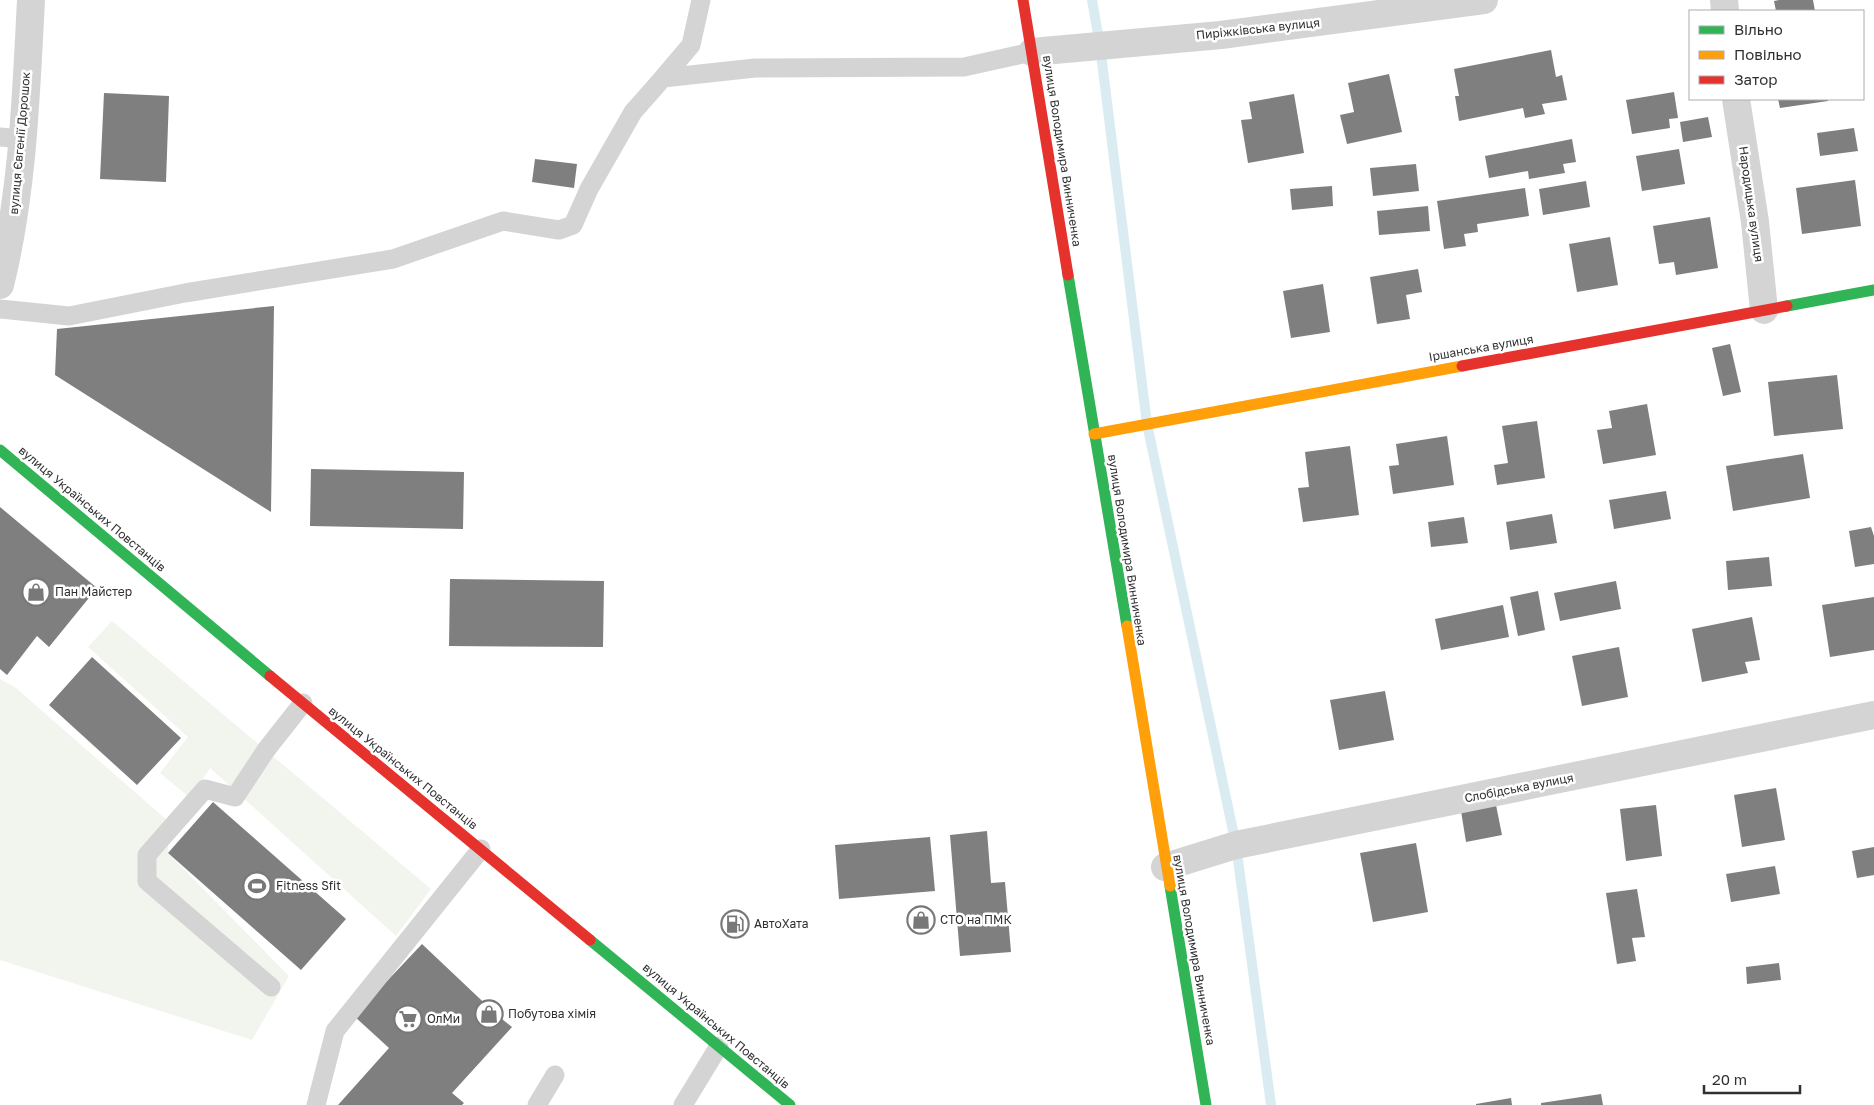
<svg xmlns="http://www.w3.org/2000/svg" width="1874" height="1105" viewBox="0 0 1874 1105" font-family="'Golos Text',sans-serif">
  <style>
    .green { fill: #f2f5ed }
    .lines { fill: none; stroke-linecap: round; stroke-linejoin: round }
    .stream { stroke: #daecf2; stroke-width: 10 }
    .building { fill: #7f7f7f }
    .lane { stroke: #d4d4d4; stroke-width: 19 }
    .street { stroke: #d4d4d4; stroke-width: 28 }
    .fast { stroke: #30b455; stroke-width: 11 }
    .slow { stroke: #ff9f0a; stroke-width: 11 }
    .jam { stroke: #e5322d; stroke-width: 11 }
    .labels { text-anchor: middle; stroke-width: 5; stroke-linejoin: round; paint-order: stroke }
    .street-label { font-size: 12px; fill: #303030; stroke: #fff }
    .poi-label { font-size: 12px; fill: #303030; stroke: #fff; text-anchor: start }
  </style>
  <rect width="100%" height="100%" fill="#fff"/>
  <!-- green -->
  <path class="green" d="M112 621 431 889 396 936 210 768 190 798 160 773 188 737 88 647Z
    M0 679 16 688 169 822 168 853 289 976 252 1040 0 960Z"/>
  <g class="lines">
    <!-- stream -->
    <path class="stream" d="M1092 0 1100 46 1147 424 1236 845 1271 1105"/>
  </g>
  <!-- building -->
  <path class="building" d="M1779 0H1813L1815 11H1776L1774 1Z
    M1551 50 1556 77 1562 75 1567 100 1542 104 1545 114 1525 118 1523 108 1459 121 1455 96H1459L1454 69Z
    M1389 74 1402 132 1347 144 1340 115 1354 112 1348 83Z
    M1674 92 1678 118 1669 119 1670 128 1632 134 1626 100Z
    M104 93 169 96 166 182 100 179Z
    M1294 94 1304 153 1248 163 1241 120 1252 119 1249 102Z
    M1778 99H1828V101L1780 108Z
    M1708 117 1712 137 1683 142 1680 122Z
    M1854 128 1858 151 1820 156 1817 133Z
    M1572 139 1576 162 1563 164 1565 173 1529 179 1528 171 1489 178 1485 156Z
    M1679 149 1685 184 1642 191 1636 156Z
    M535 159 577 164 574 188 532 182Z
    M1416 164 1419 191 1373 196 1370 168Z
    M1855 180 1861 226 1802 234 1796 188Z
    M1586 181 1590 207 1543 215 1539 189Z
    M1332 186 1333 206 1292 210 1290 189Z
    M1525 188 1529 216 1477 224 1478 232 1464 234 1466 246 1444 249 1437 201Z
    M1428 206 1430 231 1379 235 1377 211Z
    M1710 217 1718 268 1676 275 1674 262 1659 264 1653 226Z
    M1610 237 1618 285 1577 292 1569 244Z
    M1418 269 1422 292 1406 295 1410 319 1377 324 1370 277Z
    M1323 284 1330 332 1291 338 1283 291Z
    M274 306 271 512 55 375 57 329Z
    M1730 344 1741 392 1723 396 1712 348Z
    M1837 375 1843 429 1774 436 1768 382Z
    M1647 404 1656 455 1603 464 1597 430 1612 428 1609 411Z
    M1537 421 1545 478 1497 485 1494 465 1508 463 1502 426Z
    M1447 436 1454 485 1393 494 1389 466 1399 465 1396 444Z
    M1350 446 1359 515 1303 522 1298 488 1309 487 1305 452Z
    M1803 454 1810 498 1733 511 1726 466Z
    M311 469 464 472 463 529 310 526Z
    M1666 491 1671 519 1614 529 1609 500Z
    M0 507 97 588 49 647 37 636 7 675 0 669Z
    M1552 514 1557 543 1510 550 1506 522Z
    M1464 517 1468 543 1431 547 1428 522Z
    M1871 527 1874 536V564L1855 567 1849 531Z
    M1769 557 1772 586 1728 590 1726 561Z
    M450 579 604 581 603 647 449 646Z
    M1616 581 1621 609 1560 621 1554 593Z
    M1538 591 1545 630 1518 636 1510 597Z
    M1874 597V650L1830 657 1822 605Z
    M1503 605 1509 637 1441 650 1435 619Z
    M1752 617 1760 660 1745 662 1748 673 1702 682 1692 629Z
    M1619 647 1628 697 1582 706 1572 656Z
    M92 657 181 738 137 785 49 705Z
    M1385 691 1394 740 1339 750 1330 700Z
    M1776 788 1785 840 1742 847 1734 795Z
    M213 802 346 919 301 970 168 853Z
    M1496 805 1502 835 1466 842 1461 811Z
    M1656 805 1662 856 1626 861 1620 809Z
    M987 831 991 883 1005 882 1011 952 960 956 950 835Z
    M930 837 935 891 839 899 835 845Z
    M1416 843 1428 912 1373 922 1360 853Z
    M1874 847V875L1857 878 1852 851Z
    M1775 866 1780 894 1731 902 1726 874Z
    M1637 889 1645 937 1632 938 1636 961 1617 964 1606 893Z
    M422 944 497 1015 512 1027 452 1093 464 1103 462 1105H338L389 1048 354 1016Z
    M1779 963 1781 980 1747 984 1746 967Z
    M1601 1094 1603 1105H1541V1103Z
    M1511 1098 1512 1105H1476V1104Z"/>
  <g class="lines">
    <!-- lane -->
    <path class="lane" d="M663 78 691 45 701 0
      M0 137 22 139
      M0 309 69 316 185 293 393 259 503 221 559 230 573 225 589 189 633 112 663 78 755 68 964 67 1032 52
      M271 987 147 881V855L205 789 235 797 266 750 303 703
      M316 1105 335 1031 481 849
      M537 1105 555 1075
      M683 1105 719 1046"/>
    <!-- street -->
    <path class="street" d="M1724 0 1725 11
      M1032 52 1221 35 1484 0
      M1736 99 1755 222 1764 310
      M0 285C23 192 26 95 31 0
      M1165 867 1236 845 1874 715"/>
    <!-- fast -->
    <path class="fast" d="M1068 275 1127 626
      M1787 306 1874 290
      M0 450 270 676
      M1170 886 1206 1105
      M590 940 790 1105"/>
    <!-- slow -->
    <path class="slow" d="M1094 434 1462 366
      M1127 626 1170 886"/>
    <!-- jam -->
    <path class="jam" d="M1023 0 1068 275
      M1462 366 1787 306
      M270 676 590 940"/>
  </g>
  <!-- icons -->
  <defs>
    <g id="shop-ring" transform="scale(1.4375)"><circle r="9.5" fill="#fff" stroke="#787878" stroke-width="1.5"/><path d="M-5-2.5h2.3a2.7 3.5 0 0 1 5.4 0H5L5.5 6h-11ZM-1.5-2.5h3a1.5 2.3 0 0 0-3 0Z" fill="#787878"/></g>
    <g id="stadium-ring" transform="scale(1.4375)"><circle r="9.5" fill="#fff" stroke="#787878" stroke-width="1.5"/><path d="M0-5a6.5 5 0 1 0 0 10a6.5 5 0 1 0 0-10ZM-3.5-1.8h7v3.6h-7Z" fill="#787878"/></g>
    <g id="fuel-ring" transform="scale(1.4375)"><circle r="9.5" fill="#fff" stroke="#787878" stroke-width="1.5"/><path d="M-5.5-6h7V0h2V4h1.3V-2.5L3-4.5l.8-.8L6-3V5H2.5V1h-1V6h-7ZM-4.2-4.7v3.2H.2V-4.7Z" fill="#787878"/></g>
    <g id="supermarket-ring" transform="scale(1.4375)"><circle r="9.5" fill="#fff" stroke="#787878" stroke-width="1.5"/><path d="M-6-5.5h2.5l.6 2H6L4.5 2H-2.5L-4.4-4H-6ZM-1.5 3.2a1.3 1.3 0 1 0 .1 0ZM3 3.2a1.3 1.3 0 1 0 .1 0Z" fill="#787878"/></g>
  </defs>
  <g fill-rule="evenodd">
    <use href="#shop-ring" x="36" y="592"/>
    <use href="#stadium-ring" x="257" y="886"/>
    <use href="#shop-ring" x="921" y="920"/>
    <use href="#fuel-ring" x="735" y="924"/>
    <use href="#shop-ring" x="489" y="1014"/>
    <use href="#supermarket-ring" x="408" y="1019"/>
  </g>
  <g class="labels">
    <!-- street labels -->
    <g class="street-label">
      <text transform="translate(1258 29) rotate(-6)" y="4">Пиріжківська вулиця</text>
      <text transform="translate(20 143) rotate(-85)" y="4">вулиця Євгенії Дорошок</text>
      <text transform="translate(1062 151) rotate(81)" y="4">вулиця Володимира Винниченка</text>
      <text transform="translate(1751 204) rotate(82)" y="4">Народицька вулиця</text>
      <text transform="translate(1481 348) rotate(-10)" y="4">Іршанська вулиця</text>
      <text transform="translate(92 509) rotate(40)" y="4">вулиця Українських Повстанців</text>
      <text transform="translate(1127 550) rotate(81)" y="4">вулиця Володимира Винниченка</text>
      <text transform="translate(403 768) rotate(39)" y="4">вулиця Українських Повстанців</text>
      <text transform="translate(1519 788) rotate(-11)" y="4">Слобідська вулиця</text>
      <text transform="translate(1194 950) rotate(80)" y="4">вулиця Володимира Винниченка</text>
      <text transform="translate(716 1026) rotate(40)" y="4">вулиця Українських Повстанців</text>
    </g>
    <!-- poi labels -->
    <g class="poi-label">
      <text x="55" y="596">Пан Майстер</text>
      <text x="276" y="890">Fitness Sfit</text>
      <text x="940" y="924">СТО на ПМК</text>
      <text x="754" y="928">АвтоХата</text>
      <text x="508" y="1018">Побутова хімія</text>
      <text x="427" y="1023">ОлМи</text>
    </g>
  </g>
  <!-- legend -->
  <rect x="1689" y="10" width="175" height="90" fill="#ffffff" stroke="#acacac"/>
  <rect x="1699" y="26" width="25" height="8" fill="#30b455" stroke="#acacac"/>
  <text x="1734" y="35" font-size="15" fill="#303030">Вільно</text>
  <rect x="1699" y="51" width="25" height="8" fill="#ff9f0a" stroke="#acacac"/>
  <text x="1734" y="60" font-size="15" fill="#303030">Повільно</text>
  <rect x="1699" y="76" width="25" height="8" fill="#e5322d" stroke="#acacac"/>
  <text x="1734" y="85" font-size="15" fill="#303030">Затор</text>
  <!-- scale -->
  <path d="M1704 1085v8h96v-8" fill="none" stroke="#303030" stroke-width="2.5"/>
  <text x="1712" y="1085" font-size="15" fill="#303030" stroke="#ffffff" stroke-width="4" paint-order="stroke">20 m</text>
</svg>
